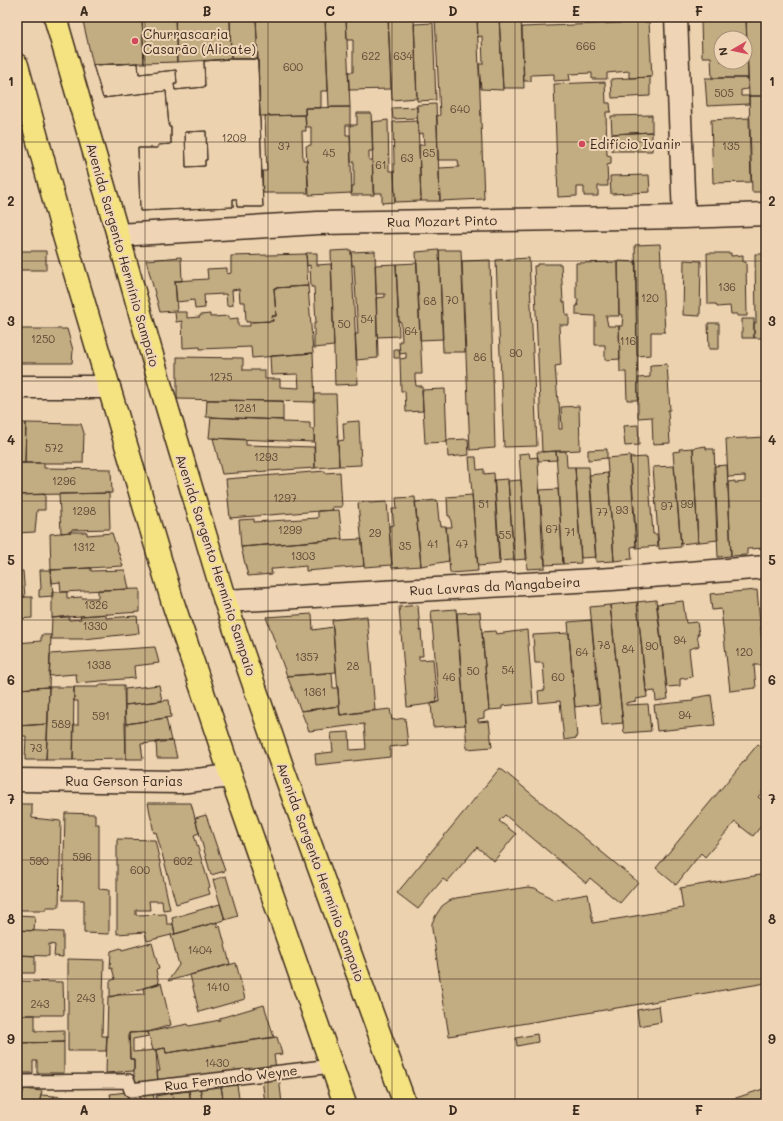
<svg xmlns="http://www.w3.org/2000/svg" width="783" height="1121" viewBox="0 0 783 1121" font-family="Mali,sans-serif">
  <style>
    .building { fill: #c2ac82; stroke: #3b2a1e; fill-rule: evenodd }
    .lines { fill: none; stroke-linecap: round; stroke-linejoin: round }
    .service-casing { stroke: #3b2a1e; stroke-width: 16 }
    .minor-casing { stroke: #3b2a1e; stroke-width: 25 }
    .primary-casing { stroke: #3b2a1e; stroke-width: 25 }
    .service { stroke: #efd5b6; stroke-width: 13 }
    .minor { stroke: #efd5b6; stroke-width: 22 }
    .primary { stroke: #f5e382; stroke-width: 22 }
    .grid { fill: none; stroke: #3b2a1e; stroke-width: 1; stroke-opacity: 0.55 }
    .poi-dot { fill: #d1495b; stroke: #efd5b6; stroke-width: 1.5 }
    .labels { text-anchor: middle; stroke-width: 4; stroke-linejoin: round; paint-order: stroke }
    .number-label { font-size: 11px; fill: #5d4a37 }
    .poi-label { font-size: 13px; fill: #3b2a1e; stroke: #efd5b6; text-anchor: start }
    .street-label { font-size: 13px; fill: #3b2a1e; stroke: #efd5b6 }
    .neatline { fill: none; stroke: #3b2a1e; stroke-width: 1.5 }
    .grid-label { font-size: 13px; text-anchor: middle; font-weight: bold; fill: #3b2a1e }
  </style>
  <rect width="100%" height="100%" fill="#ecd2ae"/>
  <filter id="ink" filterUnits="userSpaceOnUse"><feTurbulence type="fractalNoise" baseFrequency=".025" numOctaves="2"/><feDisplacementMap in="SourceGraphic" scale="8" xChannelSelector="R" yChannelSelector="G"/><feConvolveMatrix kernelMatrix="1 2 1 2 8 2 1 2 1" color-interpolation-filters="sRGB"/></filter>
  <g filter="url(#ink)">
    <!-- building -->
    <path class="building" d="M82 17H142L144 63 93 65Z
      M142 17H175L177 62 144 63Z
      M175 17H230L231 59 177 62Z
      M230 17H256L258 59H231Z
      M256 17H325L328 91H321V108H305V115L260 116Z
      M325 17H346L350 107H329Z
      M346 17H388L391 89 349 90 348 72H353V40H347Z
      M388 17H414L417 98 392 100Z
      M435 17H477L484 199 440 201 439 168 459 167 458 160H438L437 116 440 115Z
      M477 17H499L503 90 481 89 479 64H483L482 36 478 37Z
      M499 17H521L524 88H503Z
      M711 17H746L748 78H712L711 57H702L701 20V18ZM721 38H745V62H721Z
      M746 17H766V96H749Z
      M649 22 652 77 629 78V71L607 73V79H592V73L569 74 570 80 554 81V74L531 75V81H524L522 27Z
      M433 23 436 100 417 101 414 24Z
      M231 59H258L263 207H237L236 199H233V207L140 211 138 148H158V145L171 144V127H169L166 91 103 98 93 65 138 63 139 74 176 70 177 84H174L175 90 205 87 204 61ZM206 131 207 160H205V166L186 167 185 132Z
      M231 59H258L263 207H237L236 199H233V207L140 211 138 148H158V145L171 144V127H169L166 91 103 98 93 65 138 63 139 74 176 70 177 84H174L175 90 205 87 204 61ZM206 131 207 160H205V166L186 167 185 132Z
      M650 77V96L612 98 611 79Z
      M705 78H748V89L741 90V96H749V104L707 106Z
      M605 82 606 103H610L611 112H606L607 155 611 156V164L607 165 608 186H598V196H584V187H577V196L558 197 554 84Z
      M749 96H766V106H764L765 125H766V192H752Z
      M436 104 440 201H421L419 145H424L423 133 418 134 417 106V105Z
      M350 107V125H346V135H350L352 193 309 195 306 146 311 145V127H306L305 108Z
      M417 107V118L393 119 392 108Z
      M357 113H371L373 151H369V160H372L374 195H351L352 186H354V162H351L350 125H357Z
      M305 115 306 131H302L303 160H307L308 193H263L262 171H267L265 116Z
      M652 115V132L612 134 611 116Z
      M749 118 751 182 713 183 711 120Z
      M388 120 389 171H394L395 202 382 203V193H373L372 122Z
      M418 121 421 201 395 202 393 122Z
      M652 132V151H612V134Z
      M649 175 650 192 611 194 610 176Z
      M660 244 665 332H651V355L637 356 635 245Z
      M351 250 358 384 335 385 331 251Z
      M439 250H461L465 352H443Z
      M439 250 443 339 420 340 416 252Z
      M17 251H46V270H17Z
      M375 251 378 358 356 360 355 334H358L354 265 352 266 351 252Z
      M306 253H317V265L331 264 334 346 314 348V323H316L314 287H311L310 265 307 266Z
      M707 253H731V256L743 255V262H746L747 316H737V314H731L730 306 717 307 716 304H708Z
      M306 254 308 286 274 288 276 316H272L273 321 246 322 245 302H240L239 289 232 290 233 305 227 306 226 294 204 295 205 308 195 309 194 300 177 302 175 281 208 279 207 269 227 268V274L231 273V256Z
      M755 254H766V338H754V323H756Z
      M181 257 182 281H175L177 311 160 312 146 260Z
      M529 258 537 446 504 447 496 260Z
      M490 260 495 448 470 450 462 261Z
      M684 260 701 261 700 316 683 315Z
      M618 261 636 262 638 400H627L626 372H620L619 326H622L623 315 619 314Z
      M618 262 619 316H606L608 326H619L620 359 605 360V345H595V316L576 315V306H578L577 302H578V299H576V263Z
      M417 263 422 374H415V378L416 386H422L423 411 406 412 405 391H401L400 359 406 358V353L400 354 399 341H402L401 322 399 321 396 264Z
      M396 264 399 336 377 337 376 298 385 297V294H376L375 265Z
      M537 264H561L563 302H565L566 315H569V325H559V326L561 365 555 366 558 402H559L560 420H559V429H562L561 407 579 406 580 450 542 452 534 266H537Z
      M308 286 313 353 252 358 251 347 200 349V347L183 348 182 321 176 322 175 312H187V318L200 317V315L210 314V317L229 316V319L238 318V326H250V322L273 321 272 316H276L274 288Z
      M742 319H754V338H742Z
      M708 323H719V349H709Z
      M17 329H67L73 350 72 363H17Z
      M394 349H399L400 358H394Z
      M313 353 315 402 177 399V357L243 358V370H265V379H280V387L299 388 298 374 271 375 270 356Z
      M667 364 670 410H668L670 443 653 444 652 417 638 418V378L650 377V366L651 365Z
      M445 389 447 442 425 443 422 390Z
      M315 394H336L339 466 315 468 314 402Z
      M207 400 283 401V420L206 417Z
      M211 417 283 420V422L310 423V429H314V442L209 438Z
      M359 421 361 465 339 466 338 441 344 440 343 423H347V422Z
      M17 423H26L25 463H17Z
      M26 423 81 424 84 433 83 463H25Z
      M638 425 639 445 625 446 623 426Z
      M766 437V548L747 549V555L731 556 728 482 735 481V483L745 482V476L728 477 726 439Z
      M213 438 246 440V445L314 447 315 468 222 474Z
      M468 439 469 455 448 457 447 440Z
      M706 446V449H714L718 540 700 542H698L693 448Z
      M693 448 698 542 681 544 673 452 680 451 679 449Z
      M607 449V458L588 460V450Z
      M556 451 557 460 538 461 537 452Z
      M556 451H566L567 467H575L581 563 563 564Z
      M529 453 530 458 538 457V461L543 558H545V568L527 569 519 454Z
      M630 456 637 546 631 547 632 559 614 561 607 458Z
      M469 457H476L477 470 484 469V474L494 473 500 564 478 566Z
      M647 457 653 534H657L658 546 636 548 630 458Z
      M17 463H44V468L111 469 112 493 17 495Z
      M727 465 731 556 718 557 714 466Z
      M674 466 681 547 659 549 653 467Z
      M575 467H589L596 557 581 558Z
      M325 471V473L340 472 342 507H332L333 510 230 518 226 479Z
      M608 473 614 561 596 562 589 475Z
      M508 479 514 560 499 561 494 480Z
      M521 480 527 559 514 560 508 481Z
      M558 489 563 564 545 565 540 490Z
      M109 493 110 529 71 530V532L61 533 59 494Z
      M45 494V510H37L35 532 17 533V495Z
      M472 495 478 571 450 573 446 527H452L450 516H448L447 497Z
      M415 497 421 566 392 568 389 526 394 525 392 509H397L396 498Z
      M437 500 439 521H440L441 526H446L449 561 421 566 415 502Z
      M368 502 370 503 387 502 392 565 364 567 358 503Z
      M339 510 342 539 241 547 239 520 254 519V522L318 518V511Z
      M71 532H87V535L112 533 123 566 51 570 50 534Z
      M342 539 341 540 362 539 364 566 306 571V566L274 569H271L272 574 248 576 241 547Z
      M91 568V571L125 570 129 589 61 592 60 582 52 583 51 570Z
      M40 570H51L53 596 39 597V590L41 589Z
      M17 571H23L25 597H17Z
      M140 589V612L52 618V592H67V598L82 597V598H98V590Z
      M757 590 764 665H754L756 688 730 691 721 609 712 610 710 594Z
      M17 597H32V618L17 619Z
      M656 600 668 699 656 701 655 691 646 692 637 602Z
      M683 601 686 623 697 622 699 634H697L699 646 689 649 692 677 680 679V686L667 687 657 604Z
      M637 602 647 697 636 699V701L626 703V705L648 704 651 731 624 733 610 605Z
      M418 605 420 631 421 630 423 656H419V660L433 659 437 703 407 707 399 607Z
      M610 605 623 723 602 725 590 607Z
      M456 609 465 725 433 727 431 703 439 702 431 611Z
      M480 612 489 710 484 712V718L478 719V722L489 721 492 747 467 749 457 613Z
      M106 614V618L137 616 139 633 84 639H51L52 618 69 616V620L81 619 80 616Z
      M312 614 313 630 333 627 336 672 287 676 266 617Z
      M367 616 375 710 340 715 332 620Z
      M591 620 599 704 575 707 568 622Z
      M527 630 533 703 502 706V709L489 710 482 632 495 631 496 634Z
      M569 633 577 738 564 740 560 701 539 703 538 691 545 690 543 663H535L533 635Z
      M41 635H51L49 687 17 689V643L41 641Z
      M155 647 159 663 134 666 135 678 77 683 76 674 49 676 50 654Z
      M332 673 333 688H338L339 706 301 711 287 676Z
      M99 685H124L126 759 73 760 74 725H78V701H74V687H99Z
      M159 685 162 701 125 705V689Z
      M49 687H74L73 760H46Z
      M49 687 48 724 17 726V689Z
      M711 695 715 725 657 731 654 705 693 701V698Z
      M169 700 171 717 126 724 125 705Z
      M339 706 340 715 390 709 392 720 405 718 408 745 390 747V757L316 765 315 754 333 752 331 733 349 732 350 750 366 749 364 724 309 731 301 711Z
      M166 718 171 741 141 744 143 759H126V724Z
      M48 724 46 760H25L26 736H17V726Z
      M161 741H173L177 758H157L156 742Z
      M758 744 766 750V793L763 791 758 797 766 803V820L753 836 735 822 705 857 701 853 676 885 656 868Z
      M500 768 638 882 620 903 590 878 586 883 505 815 499 821 516 834 494 861 477 847 447 882 443 879 418 909 397 893Z
      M148 803H191L199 833 194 835 210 887 208 888 210 894 176 904 156 832 154 833Z
      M17 804H32V818L61 821 59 907H46V910H17Z
      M65 813 95 814V824H99V889L109 890V934L84 933V900H63Z
      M206 815 225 871 211 875 195 818Z
      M117 839 155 840 170 909 163 910 162 901H149L150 910H136V915L166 914 167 924H173L175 934 147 941 145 932 117 934Z
      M766 874V983L449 1036 432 929V923L436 915 442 906 449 901 456 898 528 887 535 888 554 900 588 894 593 923 683 908 680 888Z
      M226 876 238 916 225 920 213 880Z
      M220 904 225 920 175 934 172 918Z
      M17 915 35 916 34 931 17 930Z
      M217 922V927L220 926 230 964 168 981 179 965 171 935Z
      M17 930 63 932V957L54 956 55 945 49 944V956L17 955Z
      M148 943V944L152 943 159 969 156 970 159 984 110 997V981L115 979 112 968 110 969 111 951 121 948 122 950Z
      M17 955 35 956V973H21V981H17Z
      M68 959 104 960 102 1036H107L106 1051H68Z
      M236 963 245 999 199 1012 190 975Z
      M18 981 63 982 64 1015H17Z
      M161 983 171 1025 148 1032 129 1033 130 1059H134V1071L106 1073 108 997 118 995 144 994 143 988Z
      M264 1005 274 1037 166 1053 165 1048 153 1050 148 1032 188 1024 189 1026 220 1020V1018Z
      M659 1006 661 1022 639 1026 637 1010Z
      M17 1015H35V1031L64 1030V1042L17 1043Z
      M148 1032 149 1036 133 1039V1052L156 1050 158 1083 134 1086V1059H130L129 1033Z
      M537 1034 538 1042 517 1046 516 1038Z
      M277 1037 282 1054 274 1055 276 1069 158 1083 157 1071H160L156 1050 165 1048 166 1053Z
      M64 1042V1073H37V1061H33V1073H17V1043Z
      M279 1076 282 1104H265L262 1078Z
      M237 1085 240 1104H224L221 1087Z
      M221 1086 224 1104H203L200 1089Z
      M200 1087 203 1104H191L189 1089Z
      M766 1088V1104H718Z
      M24 1089 42 1091 39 1104H20Z
      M189 1091 191 1104H174L172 1093Z
      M127 1092 129 1104H112L110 1094Z
      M139 1093 141 1104H129L128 1095Z
      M172 1093 174 1104H157L156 1096Z
      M153 1094 155 1104H141L140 1096Z
      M17 1095 22 1096 20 1104H17Z
      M41 1095 54 1096 52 1104H39Z
      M54 1096 67 1098 66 1104H52Z
      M111 1099 112 1104H92V1101Z
      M635 1100 637 1104H623Z
      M66 1102H81V1104H66Z"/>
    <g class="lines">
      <!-- service casing -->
      <g class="service-casing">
        <path id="service" d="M17 1082 128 1081 131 1090 332 1066"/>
      </g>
      <!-- minor casing -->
      <g class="minor-casing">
        <path id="minor" d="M676 17 684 217
          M118 235 318 223 684 217 766 214
          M17 387H109
          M225 601 612 579 766 567
          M17 780 179 782 231 776"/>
      </g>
      <!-- primary casing -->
      <g class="primary-casing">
        <path id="primary" d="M55 17 118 235 161 387 225 601 283 769 405 1104
          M17 65 64 236 173 603 231 776 345 1104"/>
      </g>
      <!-- service -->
      <use href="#service" class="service"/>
      <!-- minor -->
      <use href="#minor" class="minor"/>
      <!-- primary -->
      <use href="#primary" class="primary"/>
    </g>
  </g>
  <!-- grid -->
  <path class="grid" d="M145 17V1104M268 17V1104M392 17V1104M515 17V1104M638 17V1104M17 142H766M17 261H766M17 381H766M17 501H766M17 620H766M17 740H766M17 860H766M17 979H766"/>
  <!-- markers -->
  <g class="poi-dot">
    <circle cx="135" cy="41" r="4"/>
    <circle cx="582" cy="144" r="4"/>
  </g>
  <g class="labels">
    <!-- number labels -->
    <g class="number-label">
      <text x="586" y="50">666</text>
      <text x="371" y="60">622</text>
      <text x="403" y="60">634</text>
      <text x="293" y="71">600</text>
      <text x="724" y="97">505</text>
      <text x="460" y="113">640</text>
      <text x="234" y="142">1209</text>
      <text x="284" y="150">37</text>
      <text x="731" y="150">135</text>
      <text x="329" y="157">45</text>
      <text x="429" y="157">65</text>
      <text x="407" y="162">63</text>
      <text x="381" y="169">61</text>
      <text x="727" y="291">136</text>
      <text x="650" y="302">120</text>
      <text x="452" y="304">70</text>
      <text x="430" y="305">68</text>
      <text x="367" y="323">54</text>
      <text x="344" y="328">50</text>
      <text x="411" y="335">64</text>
      <text x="43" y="343">1250</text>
      <text x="628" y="345">116</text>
      <text x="516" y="357">90</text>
      <text x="480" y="361">86</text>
      <text x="221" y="381">1275</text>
      <text x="245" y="412">1281</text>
      <text x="54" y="452">572</text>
      <text x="266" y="461">1293</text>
      <text x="64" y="485">1296</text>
      <text x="285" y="502">1297</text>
      <text x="484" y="508">51</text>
      <text x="687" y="508">99</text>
      <text x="667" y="510">97</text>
      <text x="622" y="514">93</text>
      <text x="84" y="515">1298</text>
      <text x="602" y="516">77</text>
      <text x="552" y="533">67</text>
      <text x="290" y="534">1299</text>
      <text x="570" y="536">71</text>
      <text x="375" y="537">29</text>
      <text x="505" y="539">55</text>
      <text x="433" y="548">41</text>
      <text x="462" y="548">47</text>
      <text x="405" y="550">35</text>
      <text x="84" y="551">1312</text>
      <text x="303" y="560">1303</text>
      <text x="96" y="609">1326</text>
      <text x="95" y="630">1330</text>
      <text x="680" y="644">94</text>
      <text x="604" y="649">78</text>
      <text x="652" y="650">90</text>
      <text x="628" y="653">84</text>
      <text x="582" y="656">64</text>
      <text x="744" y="656">120</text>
      <text x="307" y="661">1357</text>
      <text x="99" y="669">1338</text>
      <text x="353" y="670">28</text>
      <text x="508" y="674">54</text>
      <text x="473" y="675">50</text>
      <text x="449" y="681">46</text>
      <text x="558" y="681">60</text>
      <text x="315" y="696">1361</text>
      <text x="685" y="719">94</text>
      <text x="101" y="720">591</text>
      <text x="61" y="728">589</text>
      <text x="36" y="752">73</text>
      <text x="82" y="861">596</text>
      <text x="39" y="865">590</text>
      <text x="183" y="865">602</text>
      <text x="140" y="874">600</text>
      <text x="200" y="954">1404</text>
      <text x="218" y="991">1410</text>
      <text x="86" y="1002">243</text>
      <text x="40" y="1008">243</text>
      <text x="217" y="1067">1430</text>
    </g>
    <!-- poi labels -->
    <g class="poi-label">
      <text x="143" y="39">Churrascaria<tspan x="143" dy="15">Casarão (Alicate)</tspan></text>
      <text x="590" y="149">Edifício Ivanir</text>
    </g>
    <!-- street labels -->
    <g class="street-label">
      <text transform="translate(442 221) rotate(-1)" y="5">Rua Mozart Pinto</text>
      <text transform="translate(123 255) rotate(74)" y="5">Avenida Sargento Hermínio Sampaio</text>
      <text transform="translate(216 565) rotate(72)" y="5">Avenida Sargento Hermínio Sampaio</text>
      <text transform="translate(495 586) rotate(-3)" y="5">Rua Lavras da Mangabeira</text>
      <text x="124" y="786">Rua Gerson Farias</text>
      <text transform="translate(321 872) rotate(70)" y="5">Avenida Sargento Hermínio Sampaio</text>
      <text transform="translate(231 1078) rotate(-7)" y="5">Rua Fernando Weyne</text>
    </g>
  </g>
  <!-- margin -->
  <rect width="783" height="1121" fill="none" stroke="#efd5b6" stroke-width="44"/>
  <!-- north arrow -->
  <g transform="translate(733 50) rotate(261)"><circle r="19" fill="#efd5b6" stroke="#a79179"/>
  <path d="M0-3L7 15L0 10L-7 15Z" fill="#d1495b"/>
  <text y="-6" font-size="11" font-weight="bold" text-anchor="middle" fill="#3b2a1e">N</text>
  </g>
  <rect x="22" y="22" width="739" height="1077" class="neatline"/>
  <g class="grid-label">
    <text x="84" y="16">A</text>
    <text x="207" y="16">B</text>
    <text x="330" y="16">C</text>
    <text x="453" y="16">D</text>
    <text x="576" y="16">E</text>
    <text x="699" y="16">F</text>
    <text x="11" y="86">1</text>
    <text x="772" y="86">1</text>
    <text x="11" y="206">2</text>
    <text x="772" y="206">2</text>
    <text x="11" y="326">3</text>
    <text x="772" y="326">3</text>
    <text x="11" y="445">4</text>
    <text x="772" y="445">4</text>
    <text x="11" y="565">5</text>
    <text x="772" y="565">5</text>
    <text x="11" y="685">6</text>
    <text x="772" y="685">6</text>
    <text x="11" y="804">7</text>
    <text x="772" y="804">7</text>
    <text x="11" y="924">8</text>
    <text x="772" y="924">8</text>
    <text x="11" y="1044">9</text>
    <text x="772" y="1044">9</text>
    <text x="84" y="1115">A</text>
    <text x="207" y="1115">B</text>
    <text x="330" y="1115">C</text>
    <text x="453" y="1115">D</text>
    <text x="576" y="1115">E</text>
    <text x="699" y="1115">F</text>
  </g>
</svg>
